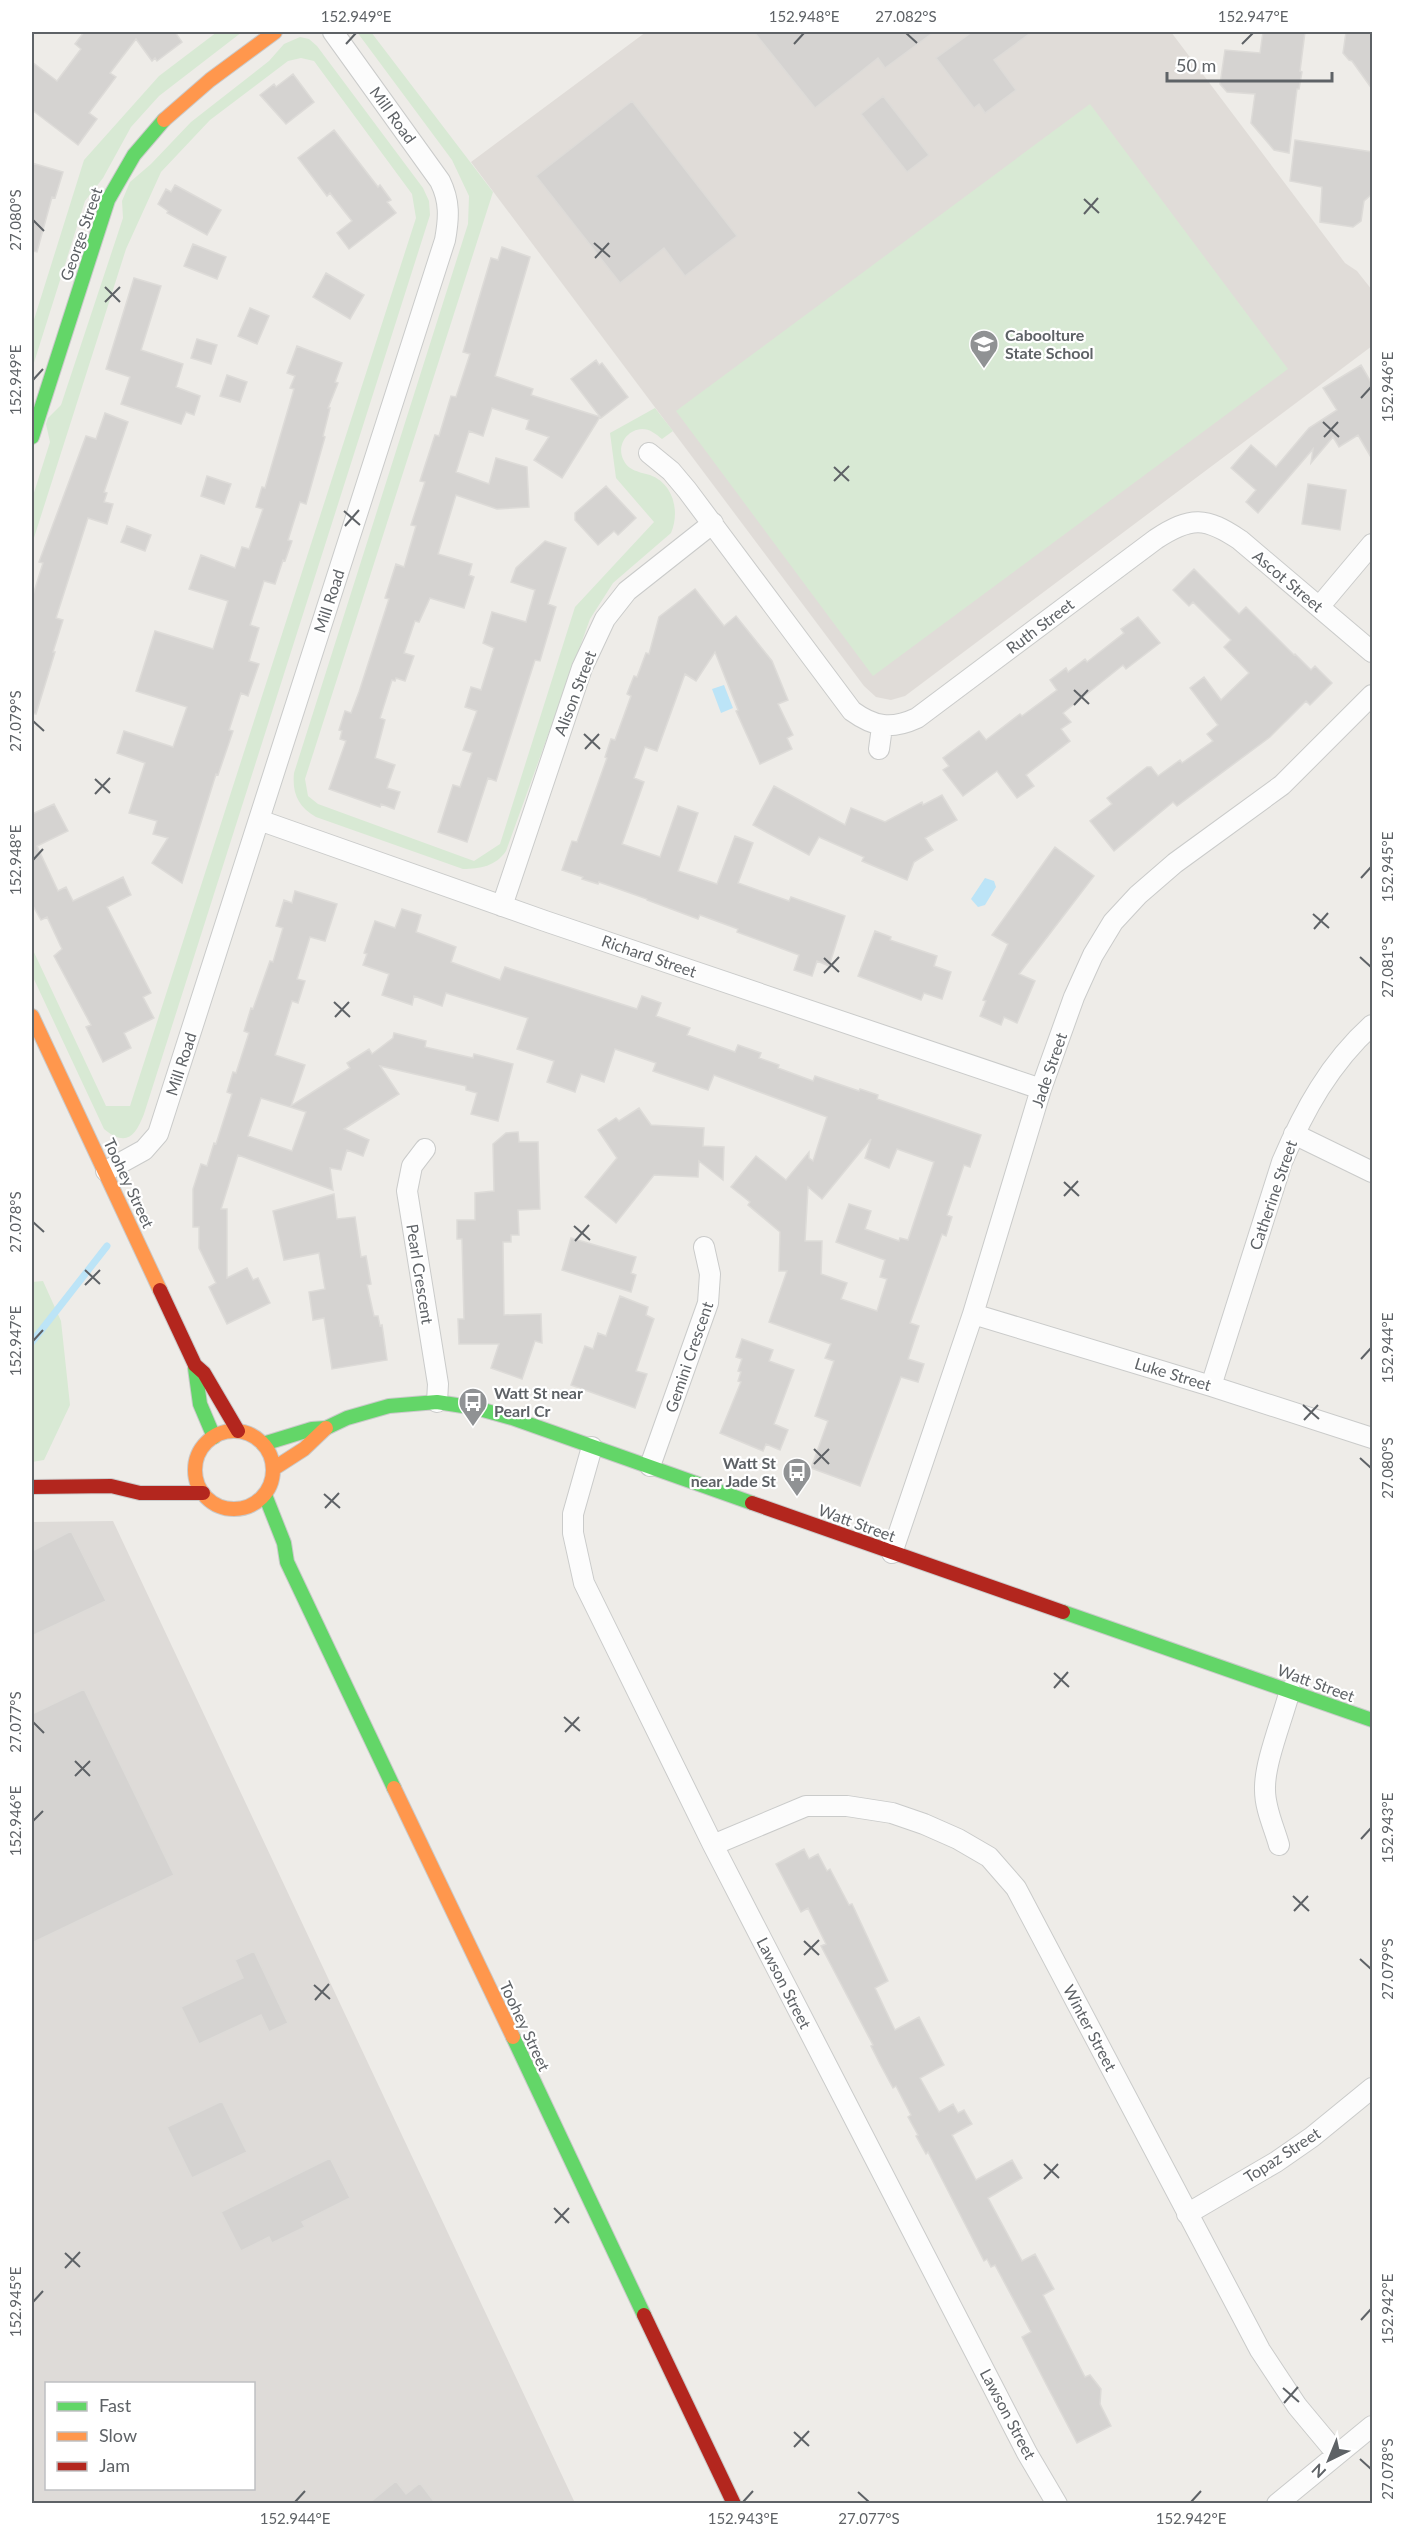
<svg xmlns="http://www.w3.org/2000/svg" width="1404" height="2535" viewBox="0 0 1404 2535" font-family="Lato,sans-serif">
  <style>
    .industrial { fill: #dedbd8; fill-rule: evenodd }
    .education { fill: #e0dcd8 }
    .green { fill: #d8e9d4 }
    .water { fill: #bce4f7 }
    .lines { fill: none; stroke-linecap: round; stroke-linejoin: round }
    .stream { stroke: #bce4f7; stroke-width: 7 }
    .building { fill: #d5d3d1; stroke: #dddbd8; stroke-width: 1.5; fill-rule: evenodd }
    .street-casing { stroke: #cacbca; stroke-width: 22 }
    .fast-casing { stroke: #cacaca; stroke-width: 16 }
    .slow-casing { stroke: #cacaca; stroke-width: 16 }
    .jam-casing { stroke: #cacaca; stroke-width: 16 }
    .street { stroke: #fcfcfc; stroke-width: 20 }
    .fast { stroke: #63d668; stroke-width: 14 }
    .slow { stroke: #ff974d; stroke-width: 14 }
    .jam { stroke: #b3261e; stroke-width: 14 }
    .ticks { fill: none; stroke: #5e6266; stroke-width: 2 }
    .labels { text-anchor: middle; stroke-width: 4.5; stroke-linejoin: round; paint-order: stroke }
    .street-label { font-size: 16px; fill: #5e6266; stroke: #fff }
    .poi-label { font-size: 16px; font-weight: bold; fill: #5e6266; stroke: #fff; text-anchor: start }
    .neatline { fill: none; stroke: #5e6266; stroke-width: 2 }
    .ticks-label { font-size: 15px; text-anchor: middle; fill: #5e6266 }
  </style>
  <rect width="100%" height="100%" fill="#eeece8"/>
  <!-- industrial -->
  <path class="industrial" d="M113 1521 575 2503H32V1522ZM46 2384H254V2488H46Z"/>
  <!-- education -->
  <path class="education" d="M646 32H1171L1345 263 1357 271 1372 290V346L905 696 891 700 876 697 864 686 471 162Z"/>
  <!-- green -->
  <path class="green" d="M217 32H242L159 96 131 127 103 178 85 201 32 369V326L84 160 159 76Z
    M357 32H371L493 192 305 779 308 796 318 804 474 861 500 844 575 607 654 522 616 478 610 433 655 408 673 431 662 439C656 434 650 429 642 429 626 430 617 446 623 459 628 471 640 472 650 475 674 484 680 512 671 533L613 583 590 619 506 851C496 866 480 869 463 869L316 817C298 807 292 793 294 773L468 224 469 196 452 160Z
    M300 37 309 39 317 46 423 188 429 201 430 215 144 1114C135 1137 126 1147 104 1129L32 975V948L106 1106H130L416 218 412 194 314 61 301 58 288 61 210 120 161 172 126 249 32 544V499L50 442 46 424 48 418 61 405 123 218 122 201 130 182 151 164 191 122 269 61 284 44Z
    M1090 104 1288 369 873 676 676 411Z
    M43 1281 61 1321 70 1405 44 1460 32 1462V1282Z"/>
  <!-- water -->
  <path class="water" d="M724 685 733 708 721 713 712 689Z
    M985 878 994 881 996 887 985 905 978 907 971 899Z"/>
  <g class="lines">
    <!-- stream -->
    <path class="stream" d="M32 1342 107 1246"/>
  </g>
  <!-- building -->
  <path class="building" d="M84 32H175L182 42 157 61 155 58 152 61 136 39 110 73 116 77 89 113 97 119 78 145 32 110V62L57 81 81 49 75 44Z
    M754 32H934L885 68 878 58 815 108Z
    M972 32H1032L994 60 1016 90 985 113 979 104 974 108 936 58Z
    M1263 32H1305L1300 71 1302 72 1299 89H1297L1289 153 1274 150 1251 123 1255 94 1227 92 1220 84 1225 50 1260 53Z
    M1346 32H1372V89L1352 61 1349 60 1343 53Z
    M293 74 314 102 286 124 260 95 274 84 276 87Z
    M883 96 929 155 907 172 861 114Z
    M632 101 737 236 685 276 664 248 620 283 536 176Z
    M334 130 378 187 380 185 391 200 387 202 396 213 349 249 337 233 352 221 330 193 327 196 298 158Z
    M1295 140 1372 152V194L1364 201 1361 221 1353 227 1320 222 1322 187 1290 181Z
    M32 163 63 172 55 198 52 197 37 252 32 251Z
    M175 185 221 210 207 235 167 213 168 211 158 204 166 189 171 192Z
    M193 244 226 257 217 279 184 266Z
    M502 247 530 257 495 376 533 389 531 395 600 417 562 478 534 460 549 437 526 429 529 420 492 408 483 436 469 431 456 472 489 484 496 458 527 467 529 507 497 509 456 495 438 554 472 564 469 575 474 577 464 608 430 598 419 622 415 621 404 653 414 656 405 681 396 678 395 681 392 680 380 718 385 720 375 758 395 765 387 788 400 792 394 809 381 804 380 807 329 789 346 741 340 739 342 731 339 730 345 711 351 713 359 692 389 599 385 598 396 564 404 567 416 526 411 525 425 482 420 481 435 435 439 436 451 396 456 397 470 354 463 352 491 258 498 260Z
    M326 273 364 295 350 319 313 297Z
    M134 278 161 286 141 350 183 364 176 387 200 396 194 415 186 412 181 424 121 404 130 377 106 369Z
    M250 308 269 316 257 344 238 336Z
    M197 339 217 345 211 364 191 358Z
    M297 346 342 363 335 382 338 383 328 408H330L323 436 325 437 306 504 300 502 288 540 292 541 285 561 283 560 275 584 264 581 250 625 259 628 249 661 259 664 248 696 241 693 229 730 233 731 218 775 216 774 182 883 152 863 168 838 153 834 157 821 129 813 145 763 117 753 124 731 173 747 187 707 136 691 155 631 213 649 228 601 189 589 201 555 235 568 242 547 249 549 263 509 256 507 262 487 265 488 294 389 290 388 295 376 287 373Z
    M596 360 599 365 602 363 628 397 601 418 571 379Z
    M1361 365 1372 384V459L1358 435 1339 447 1333 437 1311 463 1313 449 1258 513 1246 502 1256 490 1231 468 1251 445 1276 467 1309 428 1337 410 1323 388Z
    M227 375 247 382 240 402 220 396Z
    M105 413 128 422 104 492 107 493 104 502 113 504 107 524 88 518 56 618 63 620 53 652H55L36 714 32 713V598L43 563 39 562 86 436 96 439Z
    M207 476 231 484 224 504 201 496Z
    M1308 484 1346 490 1340 530 1302 524Z
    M606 486 636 518 618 535 614 531 598 545 575 520V513Z
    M127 526 151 535 145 551 121 542Z
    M545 541 566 548 548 604 556 607 540 661 535 660 496 781 488 778 467 842 438 832 453 785 460 787 472 753 463 750 477 711 465 707 471 687 481 690 494 648 483 643 492 612 526 622 535 590 511 582 516 568Z
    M1194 569 1239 614 1246 607 1294 655 1295 654 1311 670 1315 666 1332 683 1310 705 1306 701 1270 737 1177 806 1173 802 1114 851 1090 821 1112 804 1107 798 1147 767H1151L1158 776 1180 760 1182 763 1213 741 1207 734 1218 725 1190 688 1204 677 1221 700 1249 673 1224 647 1231 640 1193 602 1189 606 1173 590Z
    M695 589 724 626 736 616 772 661 788 700 778 704 793 735 787 738 792 749 760 764 736 711 738 710 715 652 696 681 685 674 657 751 645 747 634 778 644 782 622 844 660 857 678 806 698 813 678 871 717 884 735 836 753 843 738 883 789 901 791 897 845 916 829 966 817 961 812 976 794 970 799 955 737 932 738 929 700 915 698 919 647 900V899L599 882 598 884 582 879 583 877 562 870 572 841 577 842 607 758 605 757 611 739 615 740 631 696 627 694 634 676 637 677 646 653 649 654 659 617Z
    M1138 617 1160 643 1126 669 1123 665 1063 713 1071 722 1061 729 1070 741 1026 775 1034 786 1017 798 997 771 963 796 943 770 949 766 943 758 979 731 986 740 1020 714 1022 716 1057 690 1050 680 1066 668 1068 672 1085 659 1087 662 1124 633 1121 629Z
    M774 786 845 825 851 808 885 822 922 802 923 805 942 795 957 820 925 838 933 850 914 862 907 880 862 861 864 857 819 837 809 855 753 825Z
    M54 804 68 831 37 846 58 891 66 887 73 901 123 877 131 895 107 907 151 993 143 997 154 1018 124 1033 131 1048 103 1062 86 1027 91 1025 54 956 62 949 47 917 41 920 32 904V814Z
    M1055 847 1094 876 1019 974 1035 981 1017 1023 1004 1017 1001 1025 980 1016 986 1001 983 1000 1008 944 992 935Z
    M295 891 337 904 325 941 310 937 297 979 305 981 298 1003 292 1001 275 1055 305 1065 291 1106 350 1068 347 1063 369 1049 372 1054 393 1038 394 1033 426 1041 425 1047 473 1058 474 1054 513 1064 498 1121 471 1114 477 1093 466 1090V1086L380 1066 399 1094 344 1129 369 1140 363 1156 347 1150 341 1170 330 1168 333 1190 238 1155 221 1209H227V1278L247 1268 253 1280 258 1278 270 1303 227 1324 209 1287 216 1283 199 1248V1227H193V1189L201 1164 207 1166 214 1143 216 1144 232 1094 227 1092 233 1072 236 1073 249 1033 244 1031 251 1008 253 1009 270 961 273 962 283 928 276 926 284 900 292 903ZM261 1098 306 1112 292 1151 248 1136Z
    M402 909 421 915 416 932 456 947 451 962 500 980 505 967 637 1009 642 996 661 1003 656 1016 690 1028 687 1035 735 1052 738 1045 761 1053 759 1058 779 1065 778 1068 813 1081 815 1076 859 1091 860 1089 878 1095 877 1099 981 1135 970 1167 964 1165 947 1215 952 1217 946 1236 942 1234 910 1323 919 1326 908 1359 924 1364 918 1382 901 1377 860 1486 811 1468 828 1421 815 1416 834 1361 825 1358 831 1344 769 1322 787 1271H779L780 1232 748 1205 750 1202 731 1187 756 1156 786 1180 809 1152V1158L813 1161 827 1117 714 1075 708 1090 653 1071 656 1063 615 1049 604 1082 581 1074 575 1092 547 1082 554 1061 517 1049 528 1018 446 993 442 1006 414 996 412 1005 382 995 389 974 363 965 367 954 364 953 375 921 395 928ZM871 1139 865 1158 889 1168 897 1149 934 1162 908 1240 900 1238 899 1241 865 1229 871 1211 849 1204 836 1242 885 1260 880 1277 887 1279 877 1311 841 1299 847 1283 821 1274 822 1241H805L808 1187 822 1199Z
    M875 931 891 937 890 940 937 956 934 966 951 972 942 999 924 993 921 1000 858 976Z
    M639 1108 651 1125 704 1128 703 1146 724 1147 723 1180 699 1161 698 1177 654 1175 616 1223 585 1197 617 1158 598 1130 616 1118 619 1121Z
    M518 1132 519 1142H538L540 1209 518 1210 519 1235H511V1242H503L504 1315 541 1314 542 1343 535 1341 522 1379 491 1368 499 1344H459L458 1319H464L462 1239H457V1220H475V1193L494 1191 493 1144 506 1133Z
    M334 1194 337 1219 355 1217 361 1257 366 1256 371 1284 367 1285 374 1316H378L380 1326 382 1325 387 1360 332 1369 324 1318 313 1320 309 1292 325 1289 319 1253 284 1260 273 1211Z
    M571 1238 636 1257 631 1273 636 1275 631 1292 562 1270Z
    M620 1296 648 1307 646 1315 654 1319 636 1371 647 1374 635 1408 571 1385 585 1346 593 1349 598 1333 606 1336Z
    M742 1339 773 1350 769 1361 794 1370 774 1424 788 1430 780 1450 766 1444 763 1451 720 1433 741 1382 738 1381 741 1372 738 1371 742 1359 736 1357Z
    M71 1531 106 1601 32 1636V1551Z
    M84 1689 174 1875 32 1943V1714Z
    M804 1849 809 1859 818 1854 827 1871 830 1869 849 1905 852 1904 888 1981 875 1988 895 2030 919 2017 944 2065 920 2078 939 2112 953 2104 958 2113 964 2110 972 2124 952 2135 976 2180 1012 2160 1022 2178 988 2198 1022 2261 1035 2254 1054 2289 1043 2295 1085 2377 1090 2375 1101 2389 1100 2404 1111 2426 1077 2443 1045 2382 1022 2337 1031 2332 995 2265 991 2267 987 2259 984 2261 928 2152 926 2154 916 2136 918 2135 908 2117 911 2115 896 2086 893 2088 880 2064 871 2046 873 2045 821 1946 826 1944 808 1908 801 1912 776 1864Z
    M254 1951 288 2023 269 2032 261 2015 199 2044 181 2007 243 1978 235 1960Z
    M222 2101 247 2152 192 2178 167 2127Z
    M330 2158 350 2198 302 2222 305 2227 272 2243 269 2237 241 2251 221 2212Z
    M396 2481 406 2494 420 2483 436 2504H368Z"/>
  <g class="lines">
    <!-- street casing -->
    <g class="street-casing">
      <path id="street" d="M649 453 671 471 687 490 852 711C874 727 891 730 917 718L1156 539C1191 516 1206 517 1240 540L1372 652
        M1319 607 1372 544
        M879 749 882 727
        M259 820 545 921 1041 1089
        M502 906 582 668 605 619 627 591 713 523
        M1294 1134 1372 1172
        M425 1149 412 1166 407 1191 438 1384 437 1402
        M106 1171 144 1150 158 1134 445 240C449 218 450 201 440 181L333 32
        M973 1314 1211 1386 1372 1438
        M1211 1386 1282 1162C1304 1110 1330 1063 1372 1025
        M592 1447 573 1514V1533L584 1583 713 1845 1027 2453 1057 2504
        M650 1466 708 1303 710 1274 704 1247
        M892 1553 973 1314 1041 1089 1074 997 1093 955 1113 922 1138 895 1175 863 1282 785 1372 695
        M713 1845 806 1806H847L892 1813 924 1824 958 1839 989 1857 1016 1888 1260 2350 1297 2406 1337 2454
        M1279 1845C1274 1827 1265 1809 1265 1790 1264 1763 1283 1718 1290 1690
        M1187 2214 1276 2162 1312 2137 1372 2088
        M1277 2504 1372 2426"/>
    </g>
    <!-- fast casing -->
    <g class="fast-casing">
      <path id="fast" d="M32 437 108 200 134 155 164 120
        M195 1368 200 1404 214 1437
        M263 1444 312 1429 326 1428 347 1418 389 1406 437 1402 476 1408 512 1418 752 1503
        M265 1495 284 1543 287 1562 394 1788
        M1063 1612 1372 1720
        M513 2037 644 2315"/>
    </g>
    <!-- slow casing -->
    <g class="slow-casing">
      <path id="slow" d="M164 120 210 80 275 32
        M32 1016 160 1290
        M195 1470a39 39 0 1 1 78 0a39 39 0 1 1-78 0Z
        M273 1469 304 1449 326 1428
        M394 1788 513 2037"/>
    </g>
    <!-- jam casing -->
    <g class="jam-casing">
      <path id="jam" d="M160 1290 195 1365 204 1373 238 1431
        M32 1487 111 1486 140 1493H203
        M752 1503 1063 1612
        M644 2315 734 2504"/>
    </g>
    <!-- street -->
    <use href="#street" class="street"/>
    <!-- fast -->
    <use href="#fast" class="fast"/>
    <!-- slow -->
    <use href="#slow" class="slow"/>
    <!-- jam -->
    <use href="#jam" class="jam"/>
  </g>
  <!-- ticks -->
  <path class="ticks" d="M906 33 917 43M346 44 356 33M794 44 804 33M1242 44 1253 33M1084 199 1099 213M1084 214 1098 198M33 220 44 231M594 243 610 257M595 258 609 243M105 287 120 302M105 302 120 287M33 380 43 369M1361 398 1371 387M1323 422 1339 437M1324 437 1338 422M834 467 849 481M834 481 849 466M344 511 360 525M345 526 359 510M1074 690 1089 704M1074 705 1088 690M33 721 44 731M584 734 600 749M585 749 599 734M95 779 110 793M95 794 110 778M33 860 43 849M1361 878 1371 867M1313 914 1329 928M1314 929 1328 913M1360 957 1371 967M824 958 839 972M824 973 839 957M334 1002 350 1017M335 1017 349 1002M1064 1182 1079 1196M1064 1196 1078 1181M33 1222 44 1232M574 1226 590 1240M575 1241 589 1225M85 1270 100 1284M85 1285 100 1270M33 1341 43 1330M1361 1359 1371 1348M1303 1405 1319 1419M1304 1420 1318 1405M814 1449 829 1464M1360 1458 1371 1468M814 1464 829 1449M324 1494 340 1508M325 1508 339 1493M1054 1673 1069 1687M1054 1688 1068 1672M564 1717 580 1731M33 1722 44 1733M565 1732 579 1717M75 1761 90 1776M75 1776 90 1761M33 1821 43 1811M1361 1839 1371 1828M1293 1896 1309 1911M1294 1911 1308 1896M804 1941 819 1955M804 1955 819 1940M1360 1959 1371 1969M314 1985 330 1999M315 2000 329 1984M1044 2164 1059 2178M1044 2179 1058 2164M554 2208 569 2223M555 2223 569 2208M65 2253 80 2267M65 2268 80 2252M33 2302 43 2291M1361 2320 1371 2309M1283 2388 1299 2402M1284 2403 1298 2387M794 2432 809 2446M794 2447 809 2431M1360 2459 1371 2469M858 2492 869 2502M295 2502 305 2491M743 2502 753 2491M1191 2502 1201 2491"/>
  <!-- icons -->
  <defs>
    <g id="school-pin" transform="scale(1.5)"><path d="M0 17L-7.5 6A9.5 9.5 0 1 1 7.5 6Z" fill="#909294" stroke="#fff"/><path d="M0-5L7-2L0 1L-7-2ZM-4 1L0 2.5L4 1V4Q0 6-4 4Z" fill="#fff"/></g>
    <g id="bus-pin" transform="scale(1.5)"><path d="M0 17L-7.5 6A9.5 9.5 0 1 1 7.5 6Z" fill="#909294" stroke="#fff"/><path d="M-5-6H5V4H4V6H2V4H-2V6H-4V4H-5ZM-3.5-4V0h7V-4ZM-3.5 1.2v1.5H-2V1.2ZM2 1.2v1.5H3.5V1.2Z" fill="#fff"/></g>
  </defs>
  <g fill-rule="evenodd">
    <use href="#school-pin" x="984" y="344"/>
    <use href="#bus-pin" x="473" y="1402"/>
    <use href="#bus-pin" x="797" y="1472"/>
  </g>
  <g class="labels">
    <!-- street labels -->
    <g class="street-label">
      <text transform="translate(393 115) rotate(54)" y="6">Mill Road</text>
      <text transform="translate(81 234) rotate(-71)" y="6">George Street</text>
      <text transform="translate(1288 581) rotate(40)" y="6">Ascot Street</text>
      <text transform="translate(329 601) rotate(-72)" y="6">Mill Road</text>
      <text transform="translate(1040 626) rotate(-37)" y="6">Ruth Street</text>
      <text transform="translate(575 693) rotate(-69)" y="6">Alison Street</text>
      <text transform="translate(649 956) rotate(19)" y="6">Richard Street</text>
      <text transform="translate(181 1064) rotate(-72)" y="6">Mill Road</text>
      <text transform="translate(1049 1070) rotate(-71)" y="6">Jade Street</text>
      <text transform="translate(129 1183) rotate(65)" y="6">Toohey Street</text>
      <text transform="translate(1273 1195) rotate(-71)" y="6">Catherine Street</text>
      <text transform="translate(420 1274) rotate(81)" y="6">Pearl Crescent</text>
      <text transform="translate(689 1357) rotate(-71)" y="6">Gemini Crescent</text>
      <text transform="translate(1173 1374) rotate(17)" y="6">Luke Street</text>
      <text transform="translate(857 1523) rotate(20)" y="6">Watt Street</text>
      <text transform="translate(1316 1683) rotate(20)" y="6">Watt Street</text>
      <text transform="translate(784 1983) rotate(63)" y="6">Lawson Street</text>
      <text transform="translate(525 2026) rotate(65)" y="6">Toohey Street</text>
      <text transform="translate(1090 2028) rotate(62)" y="6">Winter Street</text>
      <text transform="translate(1282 2155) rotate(-33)" y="6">Topaz Street</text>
      <text transform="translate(1008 2414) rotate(62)" y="6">Lawson Street</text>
    </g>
    <!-- poi labels -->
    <g class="poi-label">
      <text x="1005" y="341">Caboolture<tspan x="1005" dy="18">State School</tspan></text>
      <text x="494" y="1399">Watt St near<tspan x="494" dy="18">Pearl Cr</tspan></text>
      <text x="776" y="1469" text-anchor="end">Watt St<tspan x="776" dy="18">near Jade St</tspan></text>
    </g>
  </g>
  <!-- border -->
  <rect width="1404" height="2535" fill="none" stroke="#ffffff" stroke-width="66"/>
  <!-- legend -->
  <rect x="45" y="2382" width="210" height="108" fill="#ffffff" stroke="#bfc0c2" stroke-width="1.5"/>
  <rect x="57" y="2402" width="30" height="9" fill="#63d668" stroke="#bfc0c2" stroke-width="1.5"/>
  <text x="99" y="2412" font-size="18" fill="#5e6266">Fast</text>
  <rect x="57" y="2432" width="30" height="9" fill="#ff974d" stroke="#bfc0c2" stroke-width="1.5"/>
  <text x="99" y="2442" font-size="18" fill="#5e6266">Slow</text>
  <rect x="57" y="2462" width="30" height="9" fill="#b3261e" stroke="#bfc0c2" stroke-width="1.5"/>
  <text x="99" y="2472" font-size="18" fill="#5e6266">Jam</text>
  <!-- north arrow -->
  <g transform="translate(1329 2460) rotate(223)" stroke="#ffffff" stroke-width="4.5" paint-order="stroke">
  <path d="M0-4.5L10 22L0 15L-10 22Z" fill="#5e6266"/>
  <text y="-9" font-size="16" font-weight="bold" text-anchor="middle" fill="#5e6266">N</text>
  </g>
  <!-- scale -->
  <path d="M1167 72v9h165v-9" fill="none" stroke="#5e6266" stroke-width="3"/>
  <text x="1176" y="72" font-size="18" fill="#5e6266" stroke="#ffffff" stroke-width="4.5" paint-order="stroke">50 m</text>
  <rect x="33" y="33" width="1338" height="2469" class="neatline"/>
  <g class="ticks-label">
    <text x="356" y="22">152.949°E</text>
    <text x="804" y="22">152.948°E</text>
    <text x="906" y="22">27.082°S</text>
    <text x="1253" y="22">152.947°E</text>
    <text transform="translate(16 220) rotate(-90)" y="5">27.080°S</text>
    <text transform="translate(16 380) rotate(-90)" y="5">152.949°E</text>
    <text transform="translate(1388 387) rotate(-90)" y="5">152.946°E</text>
    <text transform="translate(16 721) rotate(-90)" y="5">27.079°S</text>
    <text transform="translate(16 860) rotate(-90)" y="5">152.948°E</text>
    <text transform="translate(1388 867) rotate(-90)" y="5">152.945°E</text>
    <text transform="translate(1388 967) rotate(-90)" y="5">27.081°S</text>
    <text transform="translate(16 1222) rotate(-90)" y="5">27.078°S</text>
    <text transform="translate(16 1341) rotate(-90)" y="5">152.947°E</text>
    <text transform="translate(1388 1348) rotate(-90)" y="5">152.944°E</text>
    <text transform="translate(1388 1468) rotate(-90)" y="5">27.080°S</text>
    <text transform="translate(16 1722) rotate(-90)" y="5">27.077°S</text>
    <text transform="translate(16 1821) rotate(-90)" y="5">152.946°E</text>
    <text transform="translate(1388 1828) rotate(-90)" y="5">152.943°E</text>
    <text transform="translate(1388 1969) rotate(-90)" y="5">27.079°S</text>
    <text transform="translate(16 2302) rotate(-90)" y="5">152.945°E</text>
    <text transform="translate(1388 2309) rotate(-90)" y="5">152.942°E</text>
    <text transform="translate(1388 2469) rotate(-90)" y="5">27.078°S</text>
    <text x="295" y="2524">152.944°E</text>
    <text x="743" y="2524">152.943°E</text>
    <text x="869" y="2524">27.077°S</text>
    <text x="1191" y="2524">152.942°E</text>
  </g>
</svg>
